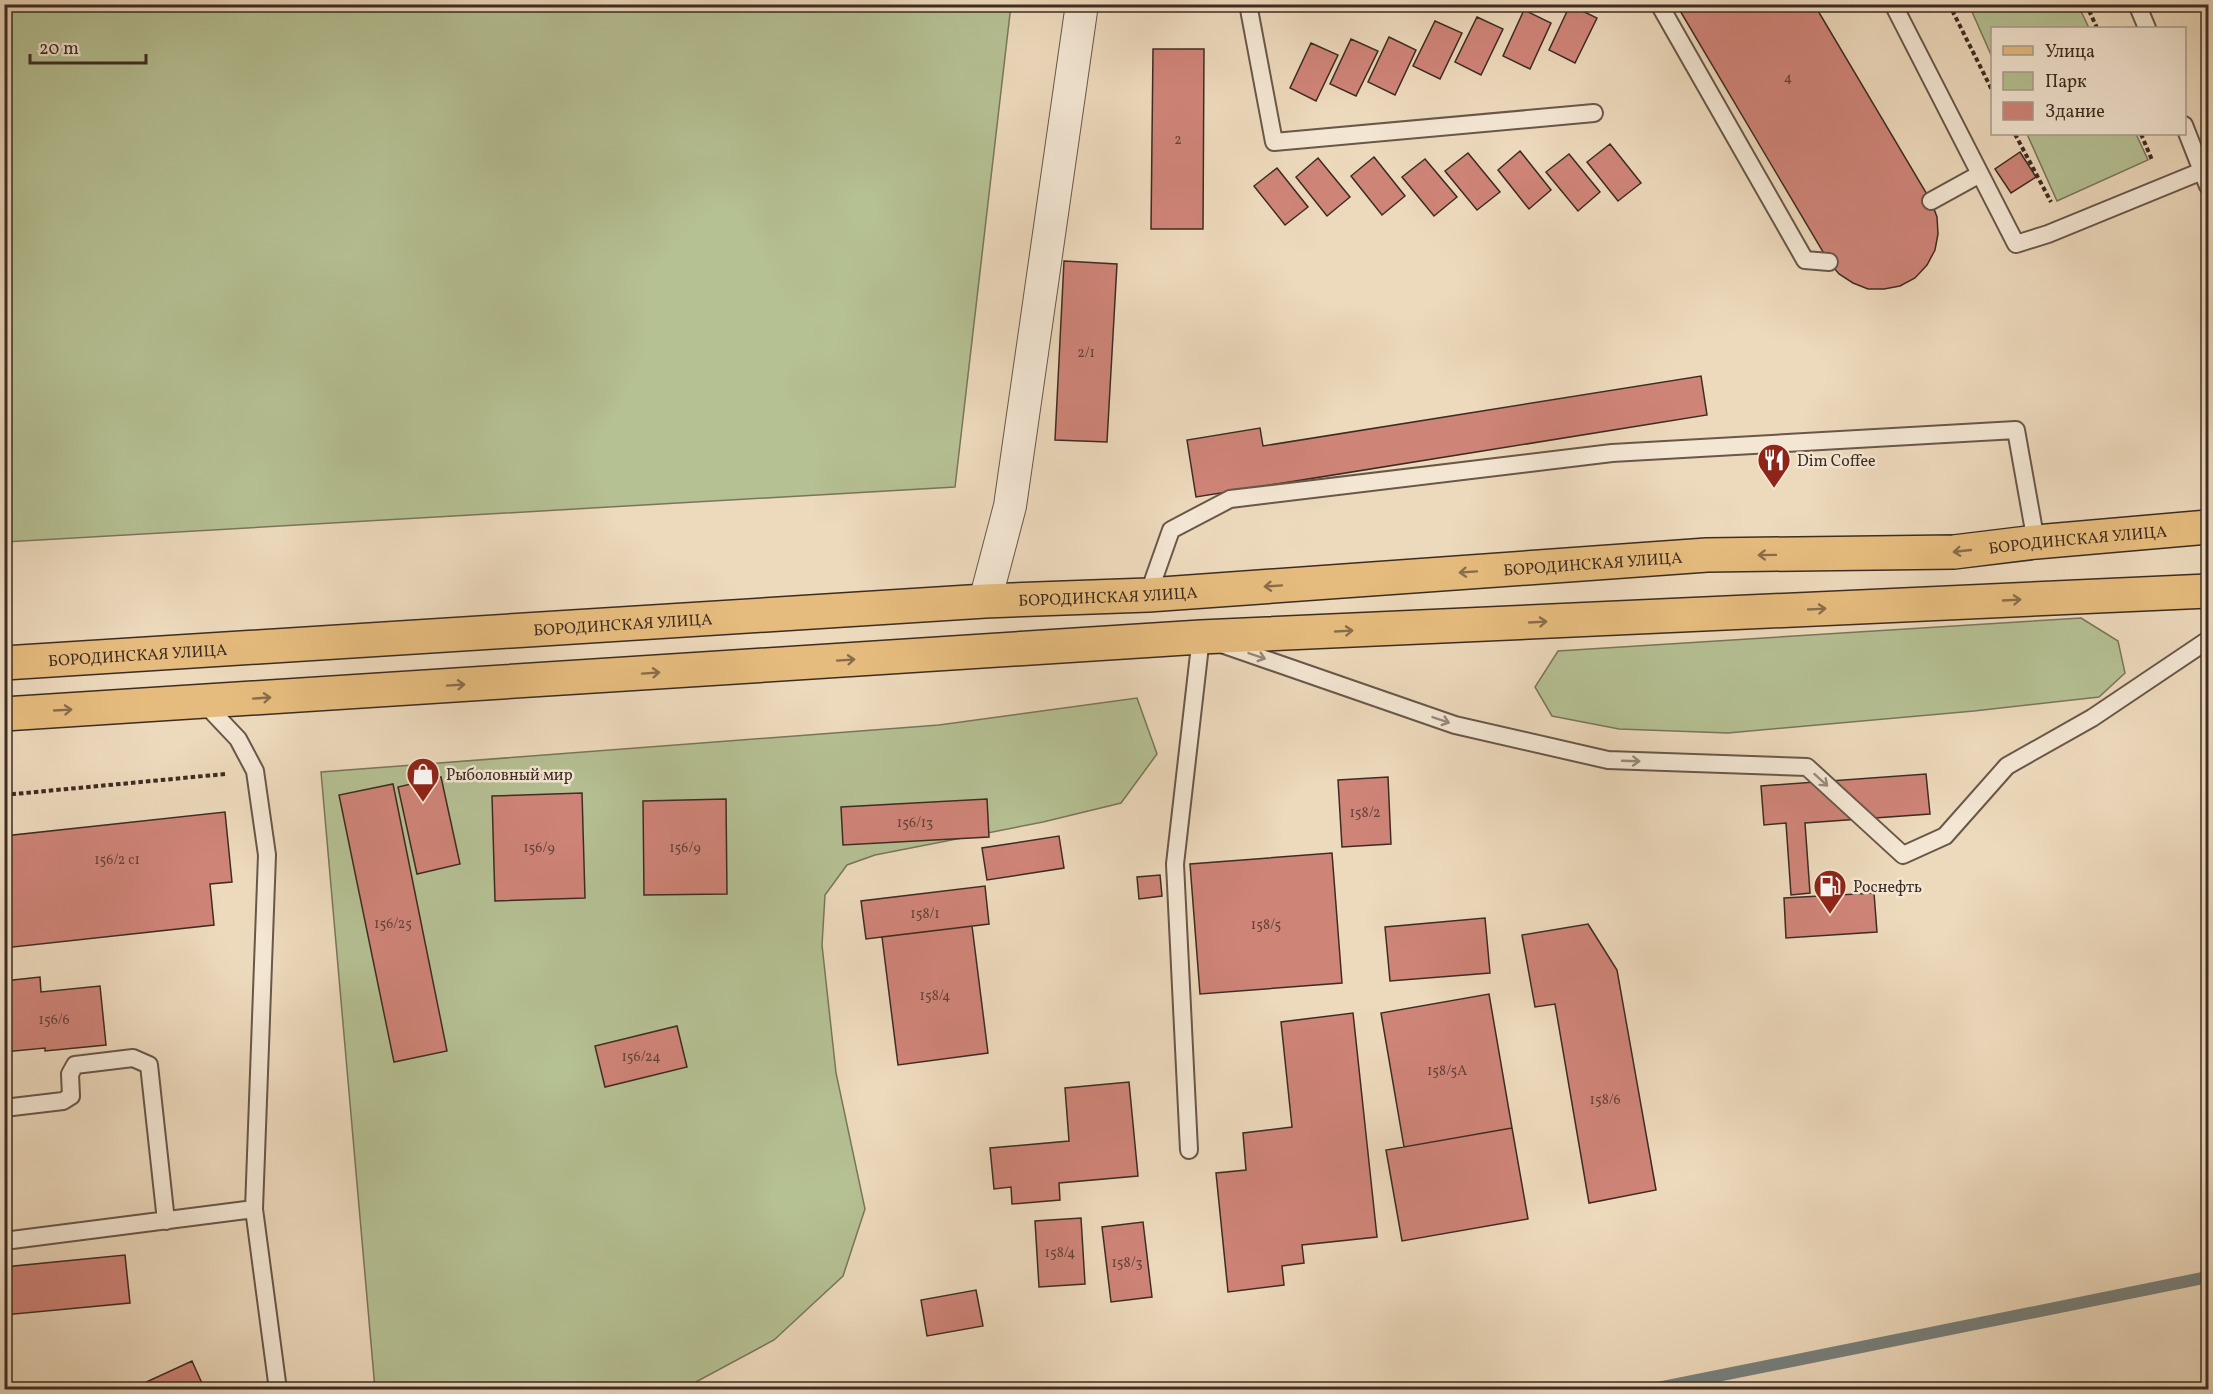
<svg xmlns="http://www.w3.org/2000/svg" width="2213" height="1394" viewBox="0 0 2213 1394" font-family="Vollkorn,serif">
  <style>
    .green { fill: #b5c093; stroke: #79765a; stroke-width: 1.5 }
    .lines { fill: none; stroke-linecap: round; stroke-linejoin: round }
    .stream { stroke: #77807d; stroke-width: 12 }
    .building { fill: #cf8478; stroke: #3d2c22; stroke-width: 1.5 }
    .lane-casing { stroke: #695748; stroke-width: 20 }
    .street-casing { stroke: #695748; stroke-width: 34 }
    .primary-casing { stroke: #3d2c22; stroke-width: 36 }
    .path { stroke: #3d2c22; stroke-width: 4; stroke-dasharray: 4.5 3; stroke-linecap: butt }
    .lane { stroke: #f3e6d3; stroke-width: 16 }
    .street { stroke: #f3e6d3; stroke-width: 32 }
    .primary { stroke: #e6bc7e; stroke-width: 33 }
    .oneway { stroke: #896d4b }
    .oneway2 { stroke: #98897a }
    .labels { text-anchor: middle; stroke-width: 5; stroke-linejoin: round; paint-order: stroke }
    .number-label { font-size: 14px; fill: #624238 }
    .poi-label { font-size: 16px; fill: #3d2c22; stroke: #f3e6d3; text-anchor: start }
    .street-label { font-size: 16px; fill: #3d2c22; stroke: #f3e6d3 }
  </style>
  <rect width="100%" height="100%" fill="#edd9bc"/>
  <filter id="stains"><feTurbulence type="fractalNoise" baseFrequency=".00333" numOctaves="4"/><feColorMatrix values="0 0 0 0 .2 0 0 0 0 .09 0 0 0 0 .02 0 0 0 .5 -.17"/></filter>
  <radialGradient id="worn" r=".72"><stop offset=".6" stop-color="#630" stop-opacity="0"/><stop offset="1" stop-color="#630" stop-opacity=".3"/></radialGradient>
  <!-- green -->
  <path class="green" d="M5 4 1011 5 955 487 5 542Z
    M1969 5H2078L2089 28H1992V57Z
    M2027 134H2136L2148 160 2057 201Z
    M2081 618 2118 641 2125 673 2099 697 1974 711 1728 733 1619 729 1552 716 1535 687 1558 651Z
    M1137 698 1157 754 1121 803 1043 822 875 855 847 865 825 895 822 945 836 1073 865 1209 843 1276 774 1340 681 1390 375 1389 321 772 939 725Z"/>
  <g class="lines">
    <!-- stream -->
    <path class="stream" d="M1648 1390 2208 1277"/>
  </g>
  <!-- building -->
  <path class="building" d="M1676 4H1814L1931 201 1937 217 1938 234 1935 250 1927 265 1915 278 1900 286 1884 289H1868L1853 283 1839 274 1829 262Z
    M1570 5 1597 18 1575 63 1549 50Z
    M1524 10 1551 23 1530 69 1503 56Z
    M1477 17 1503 29 1481 75 1455 62Z
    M1435 21 1462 33 1440 79 1413 66Z
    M1389 37 1416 50 1395 95 1368 82Z
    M1351 39 1378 51 1356 96 1330 84Z
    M1311 43 1338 55 1316 101 1290 88Z
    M1153 49H1204L1203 229H1151Z
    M1610 144 1641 183 1618 201 1587 162Z
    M1520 151 1551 190 1529 209 1498 170Z
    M2020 152 2036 177 2011 193 1995 169Z
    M1468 153 1500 192 1477 210 1445 171Z
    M1569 154 1600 192 1578 211 1546 172Z
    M1374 157 1405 196 1382 215 1351 176Z
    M1318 158 1350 197 1327 216 1296 177Z
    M1425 159 1457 197 1434 216 1402 177Z
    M1277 168 1308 207 1285 225 1254 186Z
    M1064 261 1117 264 1107 442 1055 440Z
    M1701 376 1707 415 1196 497 1187 440 1260 428 1263 446Z
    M1926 774 1930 814 1805 823 1810 893 1791 895 1786 823 1764 825 1761 786Z
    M441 777 460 864 417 874 398 787Z
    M1388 777 1391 844 1342 847 1338 780Z
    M393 784 447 1051 394 1062 339 795Z
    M582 793 585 898 495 901 492 796Z
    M726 799 727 894 644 895 643 801Z
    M987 799 989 837 843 845 841 807Z
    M225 812 232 882 210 884 214 925 4 948V836Z
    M1059 836 1064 868 987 880 982 848Z
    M1332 853 1342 983 1200 994 1190 864Z
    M1160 875 1162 896 1139 899 1137 877Z
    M985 886 989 924 866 939 861 901Z
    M1874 893 1877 932 1786 938 1784 898Z
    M1485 918 1490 973 1390 981 1385 927Z
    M1588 924 1617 970 1656 1190 1589 1203 1555 1004 1535 1007 1522 935Z
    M972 926 988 1053 898 1065 882 937Z
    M40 977 41 992 100 986 106 1045 45 1051V1048L4 1052V981Z
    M1489 994 1512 1128 1404 1147 1381 1013Z
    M1353 1013 1377 1237 1302 1245 1304 1263 1282 1266 1284 1285 1228 1292 1216 1173 1246 1170 1243 1133 1292 1127 1281 1022Z
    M677 1026 687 1067 605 1087 595 1046Z
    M1129 1082 1138 1176 1059 1183 1060 1200 1012 1204 1011 1187 994 1189 990 1148 1069 1141 1065 1088Z
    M1512 1128 1528 1219 1402 1241 1386 1150Z
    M1081 1218 1085 1284 1039 1287 1035 1221Z
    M1143 1222 1152 1297 1111 1302 1102 1227Z
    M125 1255 130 1303 4 1315V1267Z
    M976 1290 983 1326 927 1336 921 1300Z
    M192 1361 205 1390H129Z"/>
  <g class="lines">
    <!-- lane casing -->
    <g class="lane-casing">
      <path id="lane" d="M1248 4 1274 142 1594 113
        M1659 4 1805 260 1829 262
        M1893 4 2016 244 2048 234 2202 171
        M2137 4 2147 28
        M2184 125 2208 186
        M1931 201 1980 174
        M1148 595 1171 530 1230 499 1612 453 2016 430 2036 542
        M4 1108 63 1101 71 1096 70 1074 75 1065 133 1058 149 1065 166 1221
        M1189 1150 1175 864 1201 637 1455 725 1608 760 1807 767 1903 855 1945 836 2007 766 2092 718 2208 640
        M254 1209 278 1390
        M4 1241 254 1209 267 855 255 771 238 739 203 702"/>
    </g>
    <!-- street casing -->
    <g class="street-casing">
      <path id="street" d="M985 601 1010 506 1082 4"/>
    </g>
    <!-- primary casing -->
    <g class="primary-casing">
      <g id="primary">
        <path id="s1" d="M4 663 985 601 1148 595 1707 555 1954 552 2036 542 2208 527"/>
        <path d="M4 714 1201 637 2208 591"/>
      </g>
    </g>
    <!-- path -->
    <path class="path" d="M1949 4 1992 90
      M2086 4 2097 28
      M2015 134 2051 202
      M2141 134 2152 160
      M4 795 225 774"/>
    <!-- lane -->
    <use href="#lane" class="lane"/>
    <!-- street -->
    <use href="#street" class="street"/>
    <!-- primary -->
    <use href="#primary" class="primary"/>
  </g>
  <!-- one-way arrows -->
  <defs><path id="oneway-shaft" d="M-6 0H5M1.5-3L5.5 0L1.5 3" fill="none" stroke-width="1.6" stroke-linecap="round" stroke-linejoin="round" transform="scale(1.5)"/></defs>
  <g class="oneway">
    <use href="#oneway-shaft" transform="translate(1962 551) rotate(174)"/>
    <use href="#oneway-shaft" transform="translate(1767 555) rotate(179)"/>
    <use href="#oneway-shaft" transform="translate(1468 572) rotate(176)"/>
    <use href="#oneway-shaft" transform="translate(1273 586) rotate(176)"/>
    <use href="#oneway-shaft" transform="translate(2012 600) rotate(-3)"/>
    <use href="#oneway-shaft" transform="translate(1817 609) rotate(-3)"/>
    <use href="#oneway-shaft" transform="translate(1538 622) rotate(-3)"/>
    <use href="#oneway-shaft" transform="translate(1344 631) rotate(-3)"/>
    <use href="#oneway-shaft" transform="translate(846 660) rotate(-4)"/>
    <use href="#oneway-shaft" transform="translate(651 673) rotate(-4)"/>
    <use href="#oneway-shaft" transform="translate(456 685) rotate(-4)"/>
    <use href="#oneway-shaft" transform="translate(262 698) rotate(-4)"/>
    <use href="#oneway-shaft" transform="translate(63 710) rotate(-3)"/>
  </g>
  <g class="oneway2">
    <use href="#oneway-shaft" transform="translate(1257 656) rotate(19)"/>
    <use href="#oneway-shaft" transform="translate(1441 720) rotate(19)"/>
    <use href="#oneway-shaft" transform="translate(1631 761) rotate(2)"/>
    <use href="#oneway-shaft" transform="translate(1821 780) rotate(42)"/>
  </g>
  <!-- icons -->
  <defs>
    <g id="restaurant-pin" transform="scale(1.725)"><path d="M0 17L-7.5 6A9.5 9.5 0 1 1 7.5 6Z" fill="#8f2418" stroke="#f3e6d3"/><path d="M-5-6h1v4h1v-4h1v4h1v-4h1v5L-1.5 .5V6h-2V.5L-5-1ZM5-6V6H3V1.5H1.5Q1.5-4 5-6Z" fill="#fff"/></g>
    <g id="shop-pin" transform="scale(1.725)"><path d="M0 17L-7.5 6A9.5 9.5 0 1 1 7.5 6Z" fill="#8f2418" stroke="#f3e6d3"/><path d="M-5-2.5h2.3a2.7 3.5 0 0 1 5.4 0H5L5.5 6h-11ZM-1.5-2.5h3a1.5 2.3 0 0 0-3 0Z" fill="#fff"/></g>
    <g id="fuel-pin" transform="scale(1.725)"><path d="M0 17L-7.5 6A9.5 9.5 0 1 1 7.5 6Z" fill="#8f2418" stroke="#f3e6d3"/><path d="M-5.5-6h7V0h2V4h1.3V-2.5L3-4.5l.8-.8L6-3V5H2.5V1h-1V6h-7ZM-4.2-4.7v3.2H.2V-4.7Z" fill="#fff"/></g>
  </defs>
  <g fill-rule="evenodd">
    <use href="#restaurant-pin" x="1774" y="460"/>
    <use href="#shop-pin" x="423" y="774"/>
    <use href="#fuel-pin" x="1830" y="886"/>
  </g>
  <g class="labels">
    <!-- number labels -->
    <g class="number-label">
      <text x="1788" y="82">4</text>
      <text x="1178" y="144">2</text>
      <text x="1086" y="357">2/1</text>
      <text x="1365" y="817">158/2</text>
      <text x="915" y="827">156/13</text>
      <text x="539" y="852">156/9</text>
      <text x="685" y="852">156/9</text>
      <text x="117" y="864">156/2 с1</text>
      <text x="925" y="918">158/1</text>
      <text x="393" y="928">156/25</text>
      <text x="1266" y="929">158/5</text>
      <text x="935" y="1000">158/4</text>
      <text x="54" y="1024">156/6</text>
      <text x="641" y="1061">156/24</text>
      <text x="1447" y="1075">158/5А</text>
      <text x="1605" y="1104">158/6</text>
      <text x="1060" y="1257">158/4</text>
      <text x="1127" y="1267">158/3</text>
    </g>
    <!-- poi labels -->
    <g class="poi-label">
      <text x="1797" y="466">Dim Coffee</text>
      <text x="446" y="780">Рыболовный мир</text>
      <text x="1853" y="892">Роснефть</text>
    </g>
    <!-- street labels -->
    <g class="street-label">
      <text dy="6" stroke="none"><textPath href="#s1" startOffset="2078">БОРОДИНСКАЯ УЛИЦА</textPath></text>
      <text dy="6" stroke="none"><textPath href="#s1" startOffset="1592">БОРОДИНСКАЯ УЛИЦА</textPath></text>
      <text dy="6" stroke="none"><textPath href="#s1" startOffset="1106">БОРОДИНСКАЯ УЛИЦА</textPath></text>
      <text dy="6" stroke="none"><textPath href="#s1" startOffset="620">БОРОДИНСКАЯ УЛИЦА</textPath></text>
      <text dy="6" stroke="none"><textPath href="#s1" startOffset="134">БОРОДИНСКАЯ УЛИЦА</textPath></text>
    </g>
  </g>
  <!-- margin -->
  <rect width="2213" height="1394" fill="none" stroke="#edd9bc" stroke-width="24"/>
  <rect x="6" y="6" width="2201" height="1382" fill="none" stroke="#3d2c22" stroke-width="3"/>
  <rect x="12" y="12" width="2189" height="1370" fill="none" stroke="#3d2c22" stroke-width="1.5"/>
  <!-- legend -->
  <rect x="1991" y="27" width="195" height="108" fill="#f3e6d3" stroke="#aa9c8c" stroke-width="1.5"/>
  <rect x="2003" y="46" width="30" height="9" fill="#e6bc7e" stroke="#aa9c8c" stroke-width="1.5"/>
  <text x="2045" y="57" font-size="18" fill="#3d2c22">Улица</text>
  <rect x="2003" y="72" width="30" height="18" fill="#b5c093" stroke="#aa9c8c" stroke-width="1.5"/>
  <text x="2045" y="87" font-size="18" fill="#3d2c22">Парк</text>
  <rect x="2003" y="102" width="30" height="18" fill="#cf8478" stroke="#aa9c8c" stroke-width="1.5"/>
  <text x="2045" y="117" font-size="18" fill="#3d2c22">Здание</text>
  <!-- scale -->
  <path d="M30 54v9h116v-9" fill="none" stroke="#3d2c22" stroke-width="3"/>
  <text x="39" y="54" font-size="18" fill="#3d2c22" stroke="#f3e6d3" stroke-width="4.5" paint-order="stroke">20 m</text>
  <rect width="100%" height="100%" filter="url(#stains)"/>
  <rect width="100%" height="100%" fill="url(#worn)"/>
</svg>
